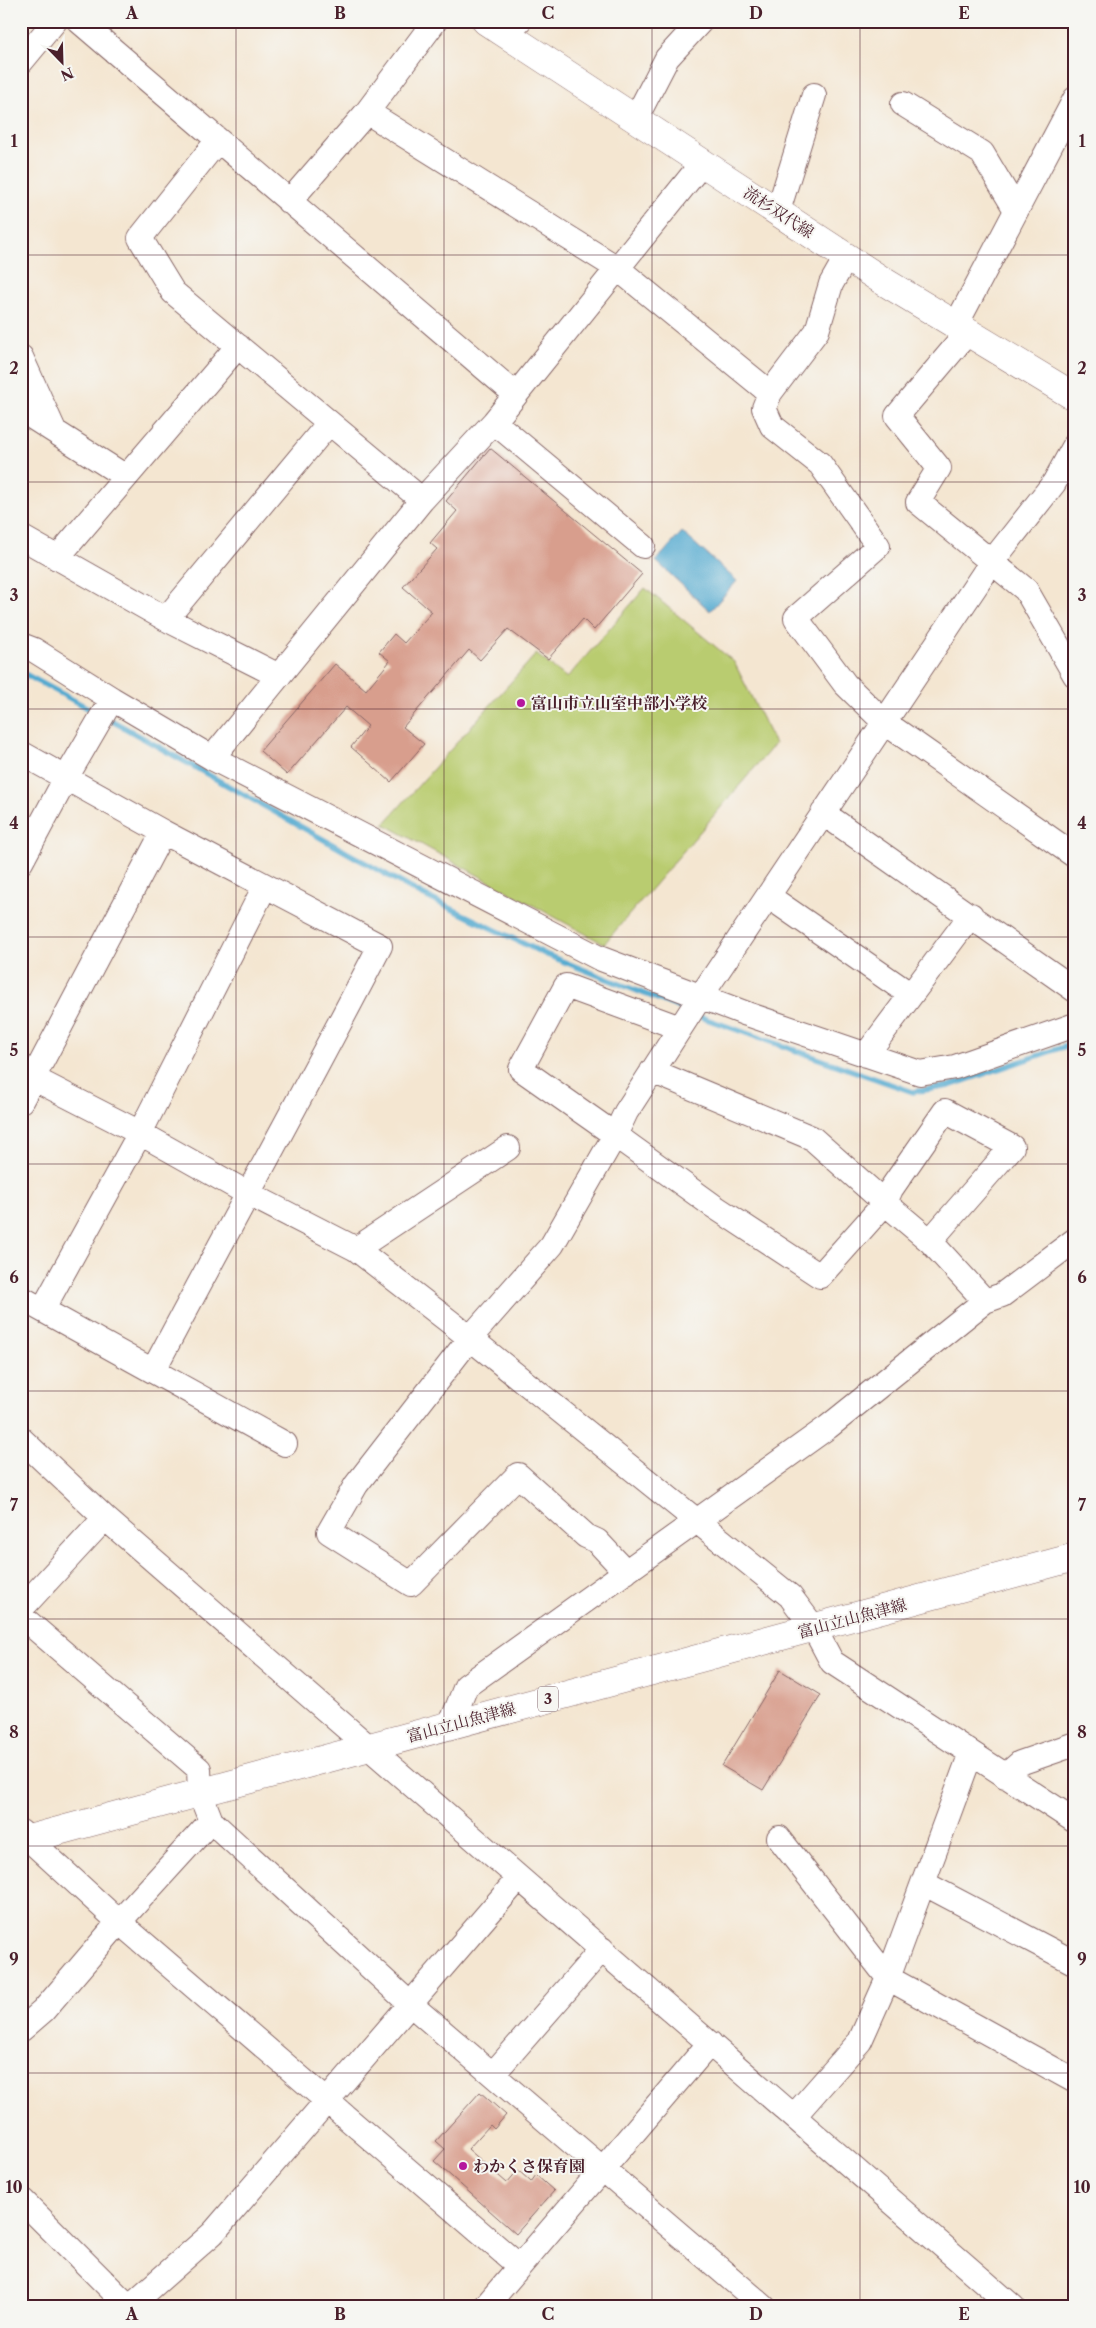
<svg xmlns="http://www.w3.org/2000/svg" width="1096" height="2328" viewBox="0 0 1096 2328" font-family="'Libre Caslon Text','Noto Serif JP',serif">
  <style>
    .green { fill: #b9cc6f; stroke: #82764d }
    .water { fill: #54aad0; stroke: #4f647e }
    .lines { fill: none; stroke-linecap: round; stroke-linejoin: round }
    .stream { stroke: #54aad0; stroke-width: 5.5 }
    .building { fill: #d89e8d }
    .minor-casing { stroke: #866565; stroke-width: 26 }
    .major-casing { stroke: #866565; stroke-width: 29 }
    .minor { stroke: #fff; stroke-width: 24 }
    .major { stroke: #fff; stroke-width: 28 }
    .grid { fill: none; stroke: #4a1f2b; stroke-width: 1; stroke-opacity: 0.55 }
    .poi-dot { fill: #b5179e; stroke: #f6f6f2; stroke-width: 2 }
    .labels { text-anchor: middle; stroke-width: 4; stroke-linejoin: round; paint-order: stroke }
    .shield { fill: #f6f6f2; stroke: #7e6067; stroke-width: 1 }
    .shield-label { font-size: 15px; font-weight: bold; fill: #4a1f2b }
    .street-label { font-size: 16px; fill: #4a1f2b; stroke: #f6f6f2 }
    .poi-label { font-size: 16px; font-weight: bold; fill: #4a1f2b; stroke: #f6f6f2; text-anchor: start }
    .neatline { fill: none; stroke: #4a1f2b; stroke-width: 2 }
    .grid-label { font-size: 16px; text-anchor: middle; font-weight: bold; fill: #4a1f2b }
  </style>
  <rect width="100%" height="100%" fill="#f6f6f2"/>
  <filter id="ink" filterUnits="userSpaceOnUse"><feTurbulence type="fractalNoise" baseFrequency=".02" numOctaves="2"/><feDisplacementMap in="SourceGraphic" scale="10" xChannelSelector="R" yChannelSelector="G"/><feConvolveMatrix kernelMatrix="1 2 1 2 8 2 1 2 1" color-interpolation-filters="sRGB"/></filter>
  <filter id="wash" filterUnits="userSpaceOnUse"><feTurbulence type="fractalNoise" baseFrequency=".0096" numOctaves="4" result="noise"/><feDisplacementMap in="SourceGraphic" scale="20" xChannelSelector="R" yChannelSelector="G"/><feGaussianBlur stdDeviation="1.12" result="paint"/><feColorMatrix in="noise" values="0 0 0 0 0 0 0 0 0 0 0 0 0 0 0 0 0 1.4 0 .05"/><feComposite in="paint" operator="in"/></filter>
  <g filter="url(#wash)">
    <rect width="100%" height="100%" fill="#f4e6d1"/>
    <!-- green -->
    <path class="green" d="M645 588 734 662 775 744 604 944 384 824 536 654 567 678Z"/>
    <!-- water -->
    <path class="water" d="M682 532 737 581 710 611 656 561Z"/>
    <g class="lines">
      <!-- stream -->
      <path class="stream" d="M21 672 99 714
        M107 718 421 894 547 955 685 1010
        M695 1015 913 1092 949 1086 1075 1043"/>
    </g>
    <g id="blocks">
      <!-- building -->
      <path class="building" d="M490 448 642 574 594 630 583 619 548 659 508 629 480 660 469 650 403 727 424 744 391 782 351 747 368 726 346 707 287 775 260 751 335 664 366 690 390 661 379 652 394 634 404 643 432 612 403 587 437 549 430 543 457 511 446 501Z
        M780 1670 821 1695 763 1790 722 1766Z
        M480 2092 506 2115 494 2129 490 2125 468 2149 507 2183 518 2170 531 2182 536 2175 554 2191 516 2234 434 2161 445 2149 436 2141Z"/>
    </g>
  </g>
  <g filter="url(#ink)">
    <use href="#blocks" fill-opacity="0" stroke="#866565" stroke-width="1"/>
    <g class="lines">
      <!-- minor casing -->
      <g class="minor-casing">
        <path id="minor" d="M79 21 515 394
          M435 21 367 112 617 268 770 393 817 331 831 284 847 256
          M505 33 519 21
          M21 62 55 21
          M903 104 982 153 1016 210
          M636 118 667 58 701 21
          M218 140 140 238 173 292 422 500
          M289 202 367 112
          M778 211 814 95
          M956 325 1075 99
          M968 332 897 416 939 468 918 502 1026 590 1075 675
          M21 357 54 430
          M770 393 764 408 772 426 820 464 878 546 796 618 845 684 884 722 1075 856
          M21 410 126 477
          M494 422 643 546
          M21 537 166 619 279 676
          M57 558 238 346
          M166 619 329 423
          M21 645 34 650 112 699 212 758 599 958 747 1014 920 1073 955 1067 1075 1025
          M21 753 163 832 380 946C306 1089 228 1229 153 1371
          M212 758 422 500 494 422 703 162
          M823 813 1075 990
          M21 862 66 778 112 699
          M768 896 911 995
          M866 1055 971 915
          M652 1071 812 1138 885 1203 891 1189 945 1111 1012 1147 930 1241
          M21 1072 140 1133 247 1193 356 1249 450 1322 790 1596 814 1628 832 1662 1075 1821
          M21 1101 163 832
          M356 1249 508 1148
          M21 1298 285 1444
          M985 1301 930 1241 885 1203 820 1276 712 1205 615 1135 626 1112 697 1002 991 563 1054 483 1075 445
          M43 1309 140 1133 265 886
          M21 1439 105 1518 1013 2307
          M626 1572 597 1541 586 1536 518 1475 411 1584 329 1532 356 1485 470 1338 552 1245 615 1135 521 1069 566 986 680 1028
          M21 1609 105 1518
          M21 1616 199 1769 200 1793 211 1821 409 2003 764 2307
          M451 1724 466 1686 828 1427 985 1301 1002 1295 1075 1240
          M1005 1776 1020 1763 1075 1744
          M21 1832 119 1922 519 2266
          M779 1838 888 1978 1075 2081
          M923 1883 1075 1963
          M21 2030 43 2011 119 1922 211 1821
          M493 2074 602 1949
          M795 2115 860 2041 888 1978 971 1753
          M21 2199 129 2307
          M129 2307 213 2233 519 1878
          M485 2307 710 2043"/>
      </g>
      <!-- major casing -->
      <g class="major-casing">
        <path id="major" d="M486 21 883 281 1075 397
          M21 1841 1075 1557"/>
      </g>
      <!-- minor -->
      <use href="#minor" class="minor"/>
      <!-- major -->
      <use href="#major" class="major"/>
    </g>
  </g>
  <!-- grid -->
  <path class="grid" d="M236 21V2307M444 21V2307M652 21V2307M860 21V2307M21 255H1075M21 482H1075M21 709H1075M21 937H1075M21 1164H1075M21 1391H1075M21 1619H1075M21 1846H1075M21 2073H1075"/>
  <!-- markers -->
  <g class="poi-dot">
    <circle cx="521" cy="703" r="5"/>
    <circle cx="463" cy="2166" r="5"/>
  </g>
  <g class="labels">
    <!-- shield labels -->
    <rect class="shield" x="538" y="1686.5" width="20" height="25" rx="4"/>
    <g class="shield-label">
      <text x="548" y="1704">3</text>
    </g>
    <!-- street labels -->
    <g class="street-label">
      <text transform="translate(779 212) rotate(33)" y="6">流杉双代線</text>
      <text transform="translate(852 1618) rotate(-15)" y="6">富山立山魚津線</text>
      <text transform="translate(461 1722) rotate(-15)" y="6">富山立山魚津線</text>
    </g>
    <!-- poi labels -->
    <g class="poi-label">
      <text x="531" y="709">富山市立山室中部小学校</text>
      <text x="473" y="2172">わかくさ保育園</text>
    </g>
  </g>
  <!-- margin -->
  <rect width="1096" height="2328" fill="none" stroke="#f6f6f2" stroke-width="55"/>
  <!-- north arrow -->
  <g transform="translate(62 62) rotate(157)" stroke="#f6f6f2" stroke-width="4" paint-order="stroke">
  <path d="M0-4L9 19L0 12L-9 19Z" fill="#4a1f2b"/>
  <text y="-8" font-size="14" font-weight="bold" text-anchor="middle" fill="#4a1f2b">N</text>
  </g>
  <rect x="28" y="28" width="1040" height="2272" class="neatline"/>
  <g class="grid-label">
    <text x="132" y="19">A</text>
    <text x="340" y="19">B</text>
    <text x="548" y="19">C</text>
    <text x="756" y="19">D</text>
    <text x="964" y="19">E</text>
    <text x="14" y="147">1</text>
    <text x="1082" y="147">1</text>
    <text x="14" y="374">2</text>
    <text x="1082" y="374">2</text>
    <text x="14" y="601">3</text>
    <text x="1082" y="601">3</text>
    <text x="14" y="829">4</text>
    <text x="1082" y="829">4</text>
    <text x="14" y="1056">5</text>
    <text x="1082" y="1056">5</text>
    <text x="14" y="1283">6</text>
    <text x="1082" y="1283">6</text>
    <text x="14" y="1511">7</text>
    <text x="1082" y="1511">7</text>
    <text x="14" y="1738">8</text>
    <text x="1082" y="1738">8</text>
    <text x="14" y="1965">9</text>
    <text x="1082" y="1965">9</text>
    <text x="14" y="2193">10</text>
    <text x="1082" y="2193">10</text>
    <text x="132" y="2320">A</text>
    <text x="340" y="2320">B</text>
    <text x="548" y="2320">C</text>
    <text x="756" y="2320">D</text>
    <text x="964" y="2320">E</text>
  </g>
</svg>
